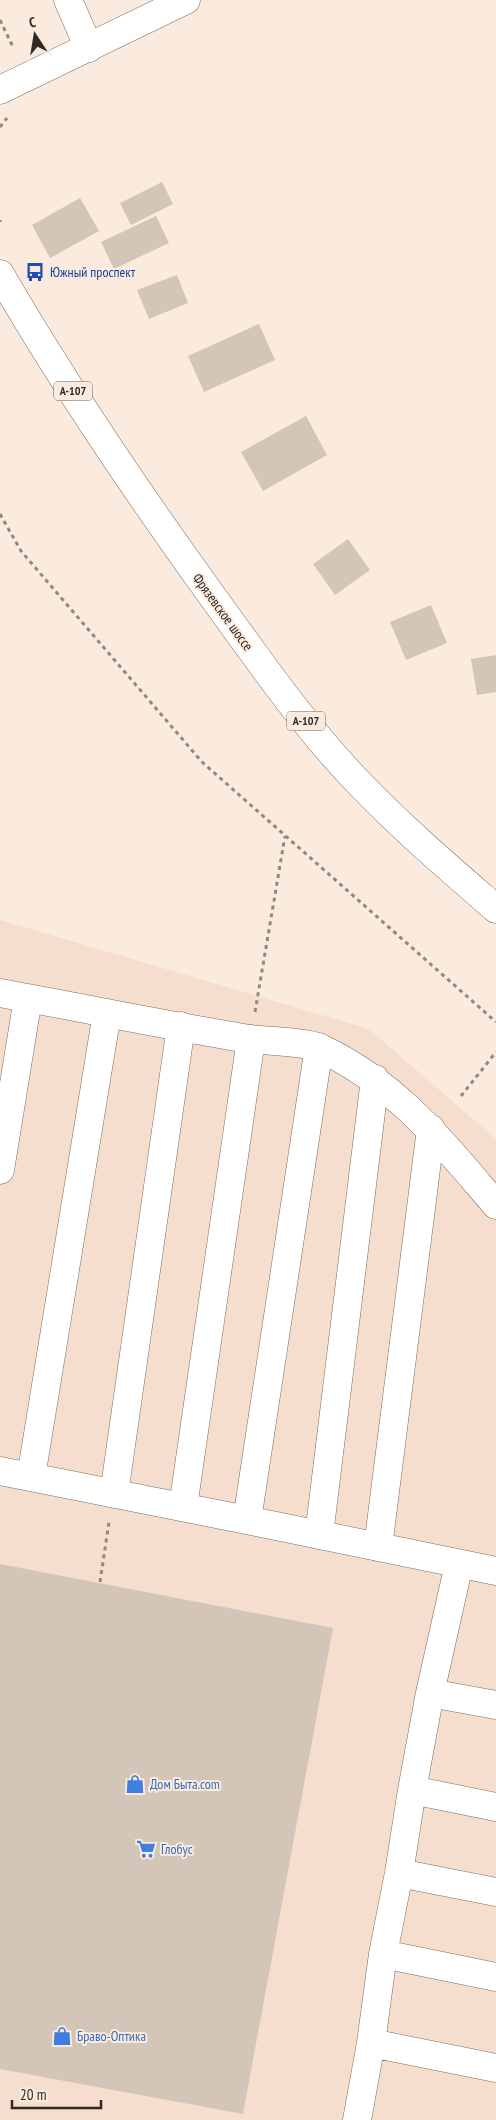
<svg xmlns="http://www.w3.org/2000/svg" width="496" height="2120" viewBox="0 0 496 2120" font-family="'PT Sans Narrow',sans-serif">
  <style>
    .built { fill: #f5decd }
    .building { fill: #d4c5b9 }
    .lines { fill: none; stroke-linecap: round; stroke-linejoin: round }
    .minor-casing { stroke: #7a6c61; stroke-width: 29 }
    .major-casing { stroke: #7a6c61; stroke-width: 29 }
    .highway-casing { stroke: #7a6c61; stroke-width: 29 }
    .path { stroke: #92887f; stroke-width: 3; stroke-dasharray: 4 4; stroke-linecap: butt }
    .minor { stroke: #fff; stroke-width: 28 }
    .major { stroke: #fff; stroke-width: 28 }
    .highway { stroke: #fff; stroke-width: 28 }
    .labels { text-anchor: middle; stroke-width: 4; stroke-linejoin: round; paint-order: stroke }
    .shield { fill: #fbebde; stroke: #6d645c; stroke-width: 1 }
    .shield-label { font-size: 12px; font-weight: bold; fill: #302a25 }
    .transit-label { font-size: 14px; fill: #164399; stroke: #fbebde; text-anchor: start }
    .street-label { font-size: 14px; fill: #302a25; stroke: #fbebde }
    .shop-label { font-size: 14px; fill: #366cbe; stroke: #fbebde; text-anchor: start }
  </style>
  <rect width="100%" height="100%" fill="#fbebde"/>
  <!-- built -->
  <path class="built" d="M0 920 369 1029 496 1139V2120H0Z"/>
  <!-- building -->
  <path class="building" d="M162 182 173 204 131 225 120 203Z
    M80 198 99 231 50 258 32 225Z
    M156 216 169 243 114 269 101 242Z
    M177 275 188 303 149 319 137 290Z
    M259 324 275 360 204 392 188 356Z
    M306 416 327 455 263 491 241 452Z
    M348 539 370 570 335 595 313 564Z
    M431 605 447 643 406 660 390 622Z
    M496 655V692L477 695 471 659Z
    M0 1564 333 1628 243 2114 0 2069Z"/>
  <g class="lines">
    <!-- minor casing -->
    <g class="minor-casing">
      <path id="minor" d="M68 0 89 48
        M0 993C83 1008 166 1025 249 1039 266 1041 307 1042 320 1048 397 1084 443 1143 496 1205
        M0 1170 28 998
        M0 1471 247 1520 319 1047
        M31 1477 107 1013
        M114 1494 181 1026
        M183 1507 251 1039
        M247 1520 496 1571
        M319 1535 375 1079
        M378 1547 431 1129
        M430 1693 496 1705
        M412 1790 496 1807
        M399 1873 496 1892
        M383 1954 496 1977
        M371 2043 496 2068
        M357 2120 371 2043 383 1954 399 1873 412 1790 430 1693 459 1564"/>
    </g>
    <!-- major casing -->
    <g class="major-casing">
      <path id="major" d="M0 90 186 0"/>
    </g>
    <!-- highway casing -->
    <g class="highway-casing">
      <path id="highway" d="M0 274C65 386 139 495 215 600 260 662 305 727 358 782 401 827 449 868 496 909"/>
    </g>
    <!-- path -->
    <path class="path" d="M0 20 13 47
      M0 127 7 118
      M0 220V222
      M0 514 21 551 202 762 496 1022
      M255 1012 285 836
      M461 1096 496 1052
      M100 1582 109 1522"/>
    <!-- minor -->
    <use href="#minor" class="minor"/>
    <!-- major -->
    <use href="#major" class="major"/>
    <!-- highway -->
    <use href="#highway" class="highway"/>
  </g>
  <!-- icons -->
  <defs>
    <g id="bus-bare" transform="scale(1.5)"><path d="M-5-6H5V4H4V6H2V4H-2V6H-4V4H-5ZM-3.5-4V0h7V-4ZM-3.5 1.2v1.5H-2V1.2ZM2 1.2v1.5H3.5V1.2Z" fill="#1a4fb4" stroke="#fbebde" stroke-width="2.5" paint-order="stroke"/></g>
    <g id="shop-bare" transform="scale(1.5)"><path d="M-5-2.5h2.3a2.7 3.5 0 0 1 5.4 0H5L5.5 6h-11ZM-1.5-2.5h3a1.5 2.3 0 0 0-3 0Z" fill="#3f7fe0" stroke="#fbebde" stroke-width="2.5" paint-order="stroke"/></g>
    <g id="supermarket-bare" transform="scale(1.5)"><path d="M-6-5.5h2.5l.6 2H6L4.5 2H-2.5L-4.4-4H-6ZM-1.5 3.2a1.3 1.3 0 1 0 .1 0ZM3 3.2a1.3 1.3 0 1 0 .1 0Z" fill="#3f7fe0" stroke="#fbebde" stroke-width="2.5" paint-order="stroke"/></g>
  </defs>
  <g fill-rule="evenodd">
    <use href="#bus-bare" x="35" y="272"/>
    <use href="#shop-bare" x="135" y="1784"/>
    <use href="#supermarket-bare" x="146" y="1849"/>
    <use href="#shop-bare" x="62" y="2036"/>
  </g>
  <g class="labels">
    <!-- shield labels -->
    <g class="shield">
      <rect x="54" y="381.5" width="38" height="19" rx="4"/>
      <rect x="287" y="711.5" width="38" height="19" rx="4"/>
    </g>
    <g class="shield-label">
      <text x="73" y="395">А-107</text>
      <text x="306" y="725">А-107</text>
    </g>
    <!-- transit labels -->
    <g class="transit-label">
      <text x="50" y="277">Южный проспект</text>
    </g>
    <!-- street labels -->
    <g class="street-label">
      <text transform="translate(223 612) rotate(54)" y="5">Фрязевское шоссе</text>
    </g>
    <!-- shop labels -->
    <g class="shop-label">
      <text x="150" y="1789">Дом Быта.com</text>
      <text x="161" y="1854">Глобус</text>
      <text x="77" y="2041">Браво-Оптика</text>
    </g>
  </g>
  <!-- north arrow -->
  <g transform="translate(35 35) rotate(348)" stroke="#fbebde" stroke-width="4" paint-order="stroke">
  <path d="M0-4L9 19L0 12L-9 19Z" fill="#302a25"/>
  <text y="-8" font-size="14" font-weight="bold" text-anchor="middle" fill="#302a25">С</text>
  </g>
  <!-- scale -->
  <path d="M12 2100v8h89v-8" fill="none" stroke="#302a25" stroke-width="2.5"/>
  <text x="20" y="2100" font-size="15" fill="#302a25" stroke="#fbebde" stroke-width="4" paint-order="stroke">20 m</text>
</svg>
